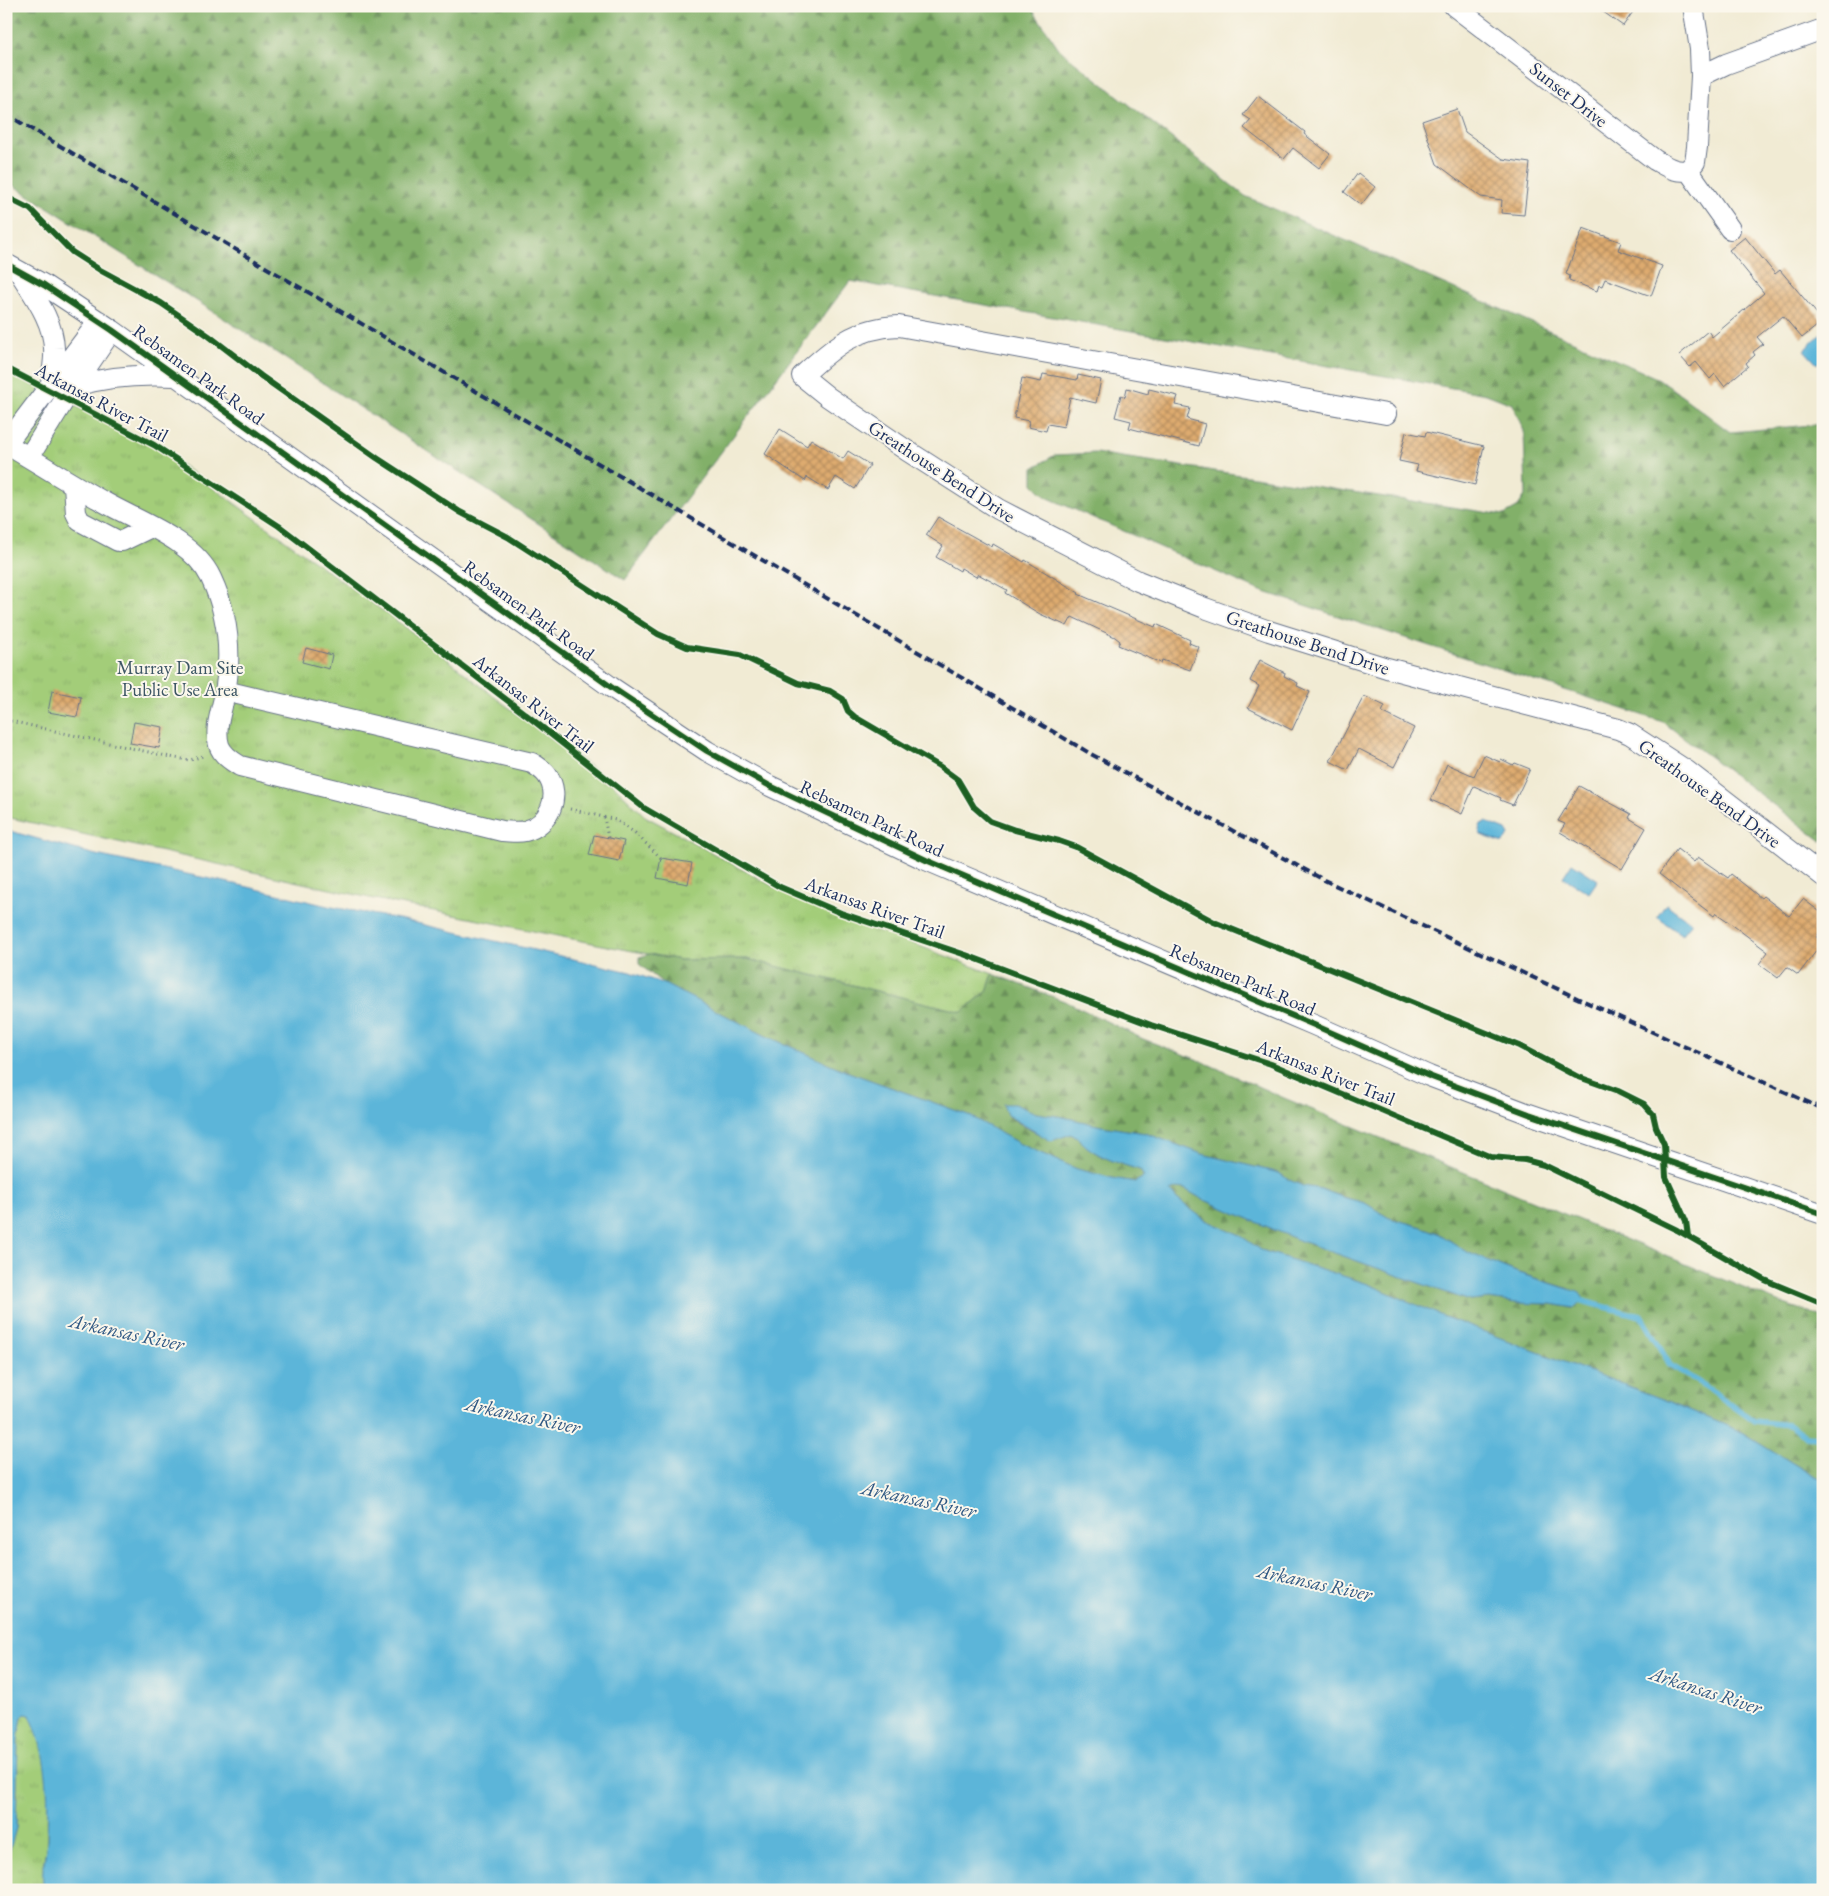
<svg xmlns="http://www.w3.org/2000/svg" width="1829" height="1896" viewBox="0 0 1829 1896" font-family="'EB Garamond',serif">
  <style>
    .grass { fill: url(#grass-tufts); stroke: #5f7e6c }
    .forest { fill: url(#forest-firs); stroke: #4e7064 }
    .water { fill: #5cb5d9; stroke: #3c729c }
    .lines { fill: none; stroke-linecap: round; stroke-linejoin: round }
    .stream { stroke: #5cb5d9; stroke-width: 5.5 }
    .building { fill: url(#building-cross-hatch) }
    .minor-casing { stroke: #667187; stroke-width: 22 }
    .path { stroke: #667187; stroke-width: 3; stroke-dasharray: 1 4; stroke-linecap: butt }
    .minor { stroke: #fff; stroke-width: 20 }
    .rail { stroke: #1b2f5e; stroke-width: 4; stroke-dasharray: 8 4; stroke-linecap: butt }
    .cycleway-casing { stroke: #fbf7ec; stroke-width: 9 }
    .cycleway { stroke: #1b5e20; stroke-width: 6 }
    .labels { text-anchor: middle; stroke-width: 4; stroke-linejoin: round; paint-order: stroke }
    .street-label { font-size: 19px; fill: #1b2f5e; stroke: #fbf7ec }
    .park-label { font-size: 19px; fill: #3d5665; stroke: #fbf7ec }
    .water-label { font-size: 20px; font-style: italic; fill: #2e5783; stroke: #fbf7ec }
  </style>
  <defs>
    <pattern id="grass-tufts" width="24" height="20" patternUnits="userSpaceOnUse" patternTransform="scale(1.25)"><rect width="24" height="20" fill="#a3cd79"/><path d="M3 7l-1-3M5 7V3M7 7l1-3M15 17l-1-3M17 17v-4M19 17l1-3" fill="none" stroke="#8cb06b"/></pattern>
    <pattern id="forest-firs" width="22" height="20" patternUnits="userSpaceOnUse" patternTransform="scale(1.25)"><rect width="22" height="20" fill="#82b069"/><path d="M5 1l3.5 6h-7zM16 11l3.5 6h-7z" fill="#6a905a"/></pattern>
    <pattern id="building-cross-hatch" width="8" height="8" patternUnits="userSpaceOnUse" patternTransform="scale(1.25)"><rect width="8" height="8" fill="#deab6f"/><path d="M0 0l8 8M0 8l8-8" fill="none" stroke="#b38c5e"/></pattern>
  </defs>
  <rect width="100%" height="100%" fill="#fbf7ec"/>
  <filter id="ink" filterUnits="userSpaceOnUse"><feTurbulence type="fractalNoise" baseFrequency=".02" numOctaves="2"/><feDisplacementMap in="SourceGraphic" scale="10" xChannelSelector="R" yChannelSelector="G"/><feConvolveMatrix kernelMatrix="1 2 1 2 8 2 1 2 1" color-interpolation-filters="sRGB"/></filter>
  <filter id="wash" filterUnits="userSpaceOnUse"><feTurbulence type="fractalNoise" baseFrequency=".0096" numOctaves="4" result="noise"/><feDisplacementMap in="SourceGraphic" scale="20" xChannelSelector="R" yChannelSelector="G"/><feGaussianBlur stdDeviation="1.12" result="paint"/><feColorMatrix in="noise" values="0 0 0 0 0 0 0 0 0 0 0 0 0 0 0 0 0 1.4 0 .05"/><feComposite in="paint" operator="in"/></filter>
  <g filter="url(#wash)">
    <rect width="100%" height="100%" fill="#f1ebd4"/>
    <!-- grass -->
    <path class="grass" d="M6 371 154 445 430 645 497 699 606 778 645 816 778 889 843 917 993 974 987 991 962 1012 747 959 680 960 612 947 370 898 6 817Z
      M25 1714 31 1715 43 1750 48 1779 47 1842 43 1865 44 1890H6V1863L16 1828 18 1739 22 1717Z"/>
    <!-- forest -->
    <path class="forest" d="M6 6H1030L1060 50 1245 196 1659 379 1730 432 1823 424V842L1663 722 1258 590 1046 497 1033 484V468L1055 455 1096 453 1504 515 1517 508 1526 494 1524 431 1512 404 1486 394 850 281 625 580 200 303 6 181Z
      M650 954 680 960 747 959 962 1012 987 991 993 974 1067 1002 1143 1039 1201 1061 1284 1098 1775 1301 1823 1317V1480L1815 1477 1744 1433 1670 1402 1442 1316 1368 1284 1261 1250 1238 1234 1205 1220 1177 1199 1170 1190 1177 1188 1185 1189 1202 1199 1301 1241 1470 1301 1489 1299 1516 1303 1552 1304 1573 1308 1570 1289 1519 1273 1469 1253 1438 1233 1422 1227 1389 1218 1365 1203 1342 1197 1321 1189 1303 1186 1289 1180 1279 1173 1202 1154 1145 1133 1101 1126 1063 1117 1035 1113 1014 1104 1007 1115C1026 1128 1047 1144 1071 1134 1080 1138 1084 1146 1093 1151 1107 1160 1124 1165 1140 1170L1144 1177 1135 1182 1112 1178 1077 1169 1020 1144 968 1115 848 1072 766 1036 664 984 639 964V957Z"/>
    <!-- water -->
    <path class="water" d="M1823 332V359L1817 364 1804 350Z
      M1486 822 1506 830 1509 835 1506 840 1503 843 1481 835 1479 830 1481 824Z
      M6 830 96 855 244 886 332 907 399 919 630 972 664 984 766 1036 848 1072 968 1115 1020 1144 1077 1169 1112 1178 1135 1182 1144 1177 1140 1170C1124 1165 1107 1160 1093 1151 1084 1146 1080 1138 1071 1134L1051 1141 1007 1115 1003 1104H1014L1036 1113 1063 1117 1101 1126 1145 1133 1202 1154 1279 1173 1289 1180 1303 1186 1321 1189 1342 1197 1365 1203 1389 1218 1422 1227 1438 1233 1469 1253 1518 1273 1578 1292 1583 1299 1574 1308 1552 1304 1516 1303 1489 1299 1470 1301 1301 1241 1202 1199 1185 1189 1177 1188 1170 1191 1177 1199 1205 1220 1238 1234 1261 1250 1368 1284 1442 1316 1670 1402 1744 1433 1815 1477 1823 1480V1890H44C40 1873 46 1856 47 1840 49 1795 48 1756 30 1715L25 1714 22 1717 18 1739 16 1828 6 1863Z
      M1572 863 1598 880 1589 893 1563 877Z
      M1666 904 1692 923 1682 935 1657 917Z"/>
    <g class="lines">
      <!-- stream -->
      <path class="stream" d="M1574 1299 1641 1316 1670 1365 1702 1384 1754 1421 1788 1425 1806 1436 1816 1437 1823 1435"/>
    </g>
    <g id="blocks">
      <!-- building -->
      <path class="building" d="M1595 6H1637L1623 26Z
        M1258 96 1305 132 1304 134 1330 154 1319 168 1293 148 1284 159 1244 128 1251 120 1243 115Z
        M1457 109 1465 132 1503 159 1530 163 1524 215 1501 213 1502 200 1481 197 1437 164 1422 121Z
        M1358 173 1375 187 1361 205 1344 192Z
        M1583 228 1621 242 1618 250 1662 266 1651 296 1605 279 1602 286 1599 285 1597 291 1569 280 1570 276 1566 274Z
        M1745 237 1775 274 1780 270 1823 321 1802 338 1783 316 1757 337 1763 344 1753 352 1755 355 1746 363 1748 366 1724 386 1715 374 1710 379 1696 362 1690 367 1679 355 1708 331 1712 337 1764 293 1729 250Z
        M1043 374 1077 380 1078 375 1101 380 1096 403 1070 397 1064 427 1048 424 1046 431 1028 427 1029 421 1014 418 1022 378 1041 382Z
        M1127 388 1148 394 1149 389 1178 396 1175 405 1190 408 1187 419 1205 424 1199 446 1129 428 1131 421 1115 417 1121 395 1125 397Z
        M780 429 807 446 811 439 843 459 848 451 870 465 855 489 836 477 828 490 807 477 805 481 765 454Z
        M1406 432 1425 436 1426 432 1484 446 1475 485 1416 471 1418 465 1399 461Z
        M938 517 992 547 993 544 1024 562 1025 560 1079 593 1078 594 1155 627 1156 624 1190 640 1189 643 1199 647 1190 670 1162 660 1161 663 1118 645 1120 641 1115 637 1072 617 1067 626 1040 614 1005 593 1007 590 978 574 976 577 961 568 960 571 936 557 943 546 926 535Z
        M306 648 332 655 329 669 302 662Z
        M1260 660 1285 673 1284 676 1298 683 1297 686 1310 692 1292 730 1248 708 1259 686 1250 681Z
        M52 691 81 697 77 717 48 712Z
        M1364 696 1385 706 1382 712 1414 728 1394 767 1359 749 1348 770 1330 761Z
        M134 722 163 727 159 748 130 743Z
        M1484 755 1500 762 1501 759 1513 765 1515 763 1530 769 1513 805 1500 800 1501 798 1474 786 1462 814 1431 800 1447 764 1474 776Z
        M1579 786 1631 814 1629 818 1646 828 1622 869 1560 832 1565 824 1558 821Z
        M594 835 624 841 619 861 589 855Z
        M1677 849 1694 862 1698 857 1728 878 1731 874 1761 898 1763 896 1789 916 1803 899 1823 914V928L1816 937 1823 942 1798 975 1787 967 1778 978 1759 964 1768 952 1726 920 1716 913 1714 916 1659 874Z
        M661 858 692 863 688 884 657 878Z"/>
    </g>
  </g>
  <g filter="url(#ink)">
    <use href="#blocks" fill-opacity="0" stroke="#667187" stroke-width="1"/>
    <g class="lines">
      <!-- minor casing -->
      <g class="minor-casing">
        <path id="minor" d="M1454 6 1655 160C1666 166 1675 173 1688 170
          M1701 76 1726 64 1823 29
          M1688 170 1695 162 1697 147 1701 76 1700 49 1693 6
          M1688 170 1730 229
          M6 264 44 285 112 330 611 687 707 751 770 786 926 860 1314 1025 1429 1076 1529 1114 1823 1214
          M20 273C34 296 53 320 54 348 55 360 52 372 51 383
          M74 386C108 376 140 374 176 376
          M1386 414 899 326C856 327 832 348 802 376L828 397 906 450 998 509 1138 581 1205 608 1269 631 1387 668 1618 729 1630 734 1687 771 1823 876
          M6 444C39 463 71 484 104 502 139 522 193 540 211 578 228 614 232 653 225 693 222 710 214 728 219 745 222 755 232 761 240 766L502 831C509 831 517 833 525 831 549 825 562 796 547 775 543 770 537 766 532 763L225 691
          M6 444 99 321
          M29 457 65 399 112 330
          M74 485 76 513 80 521 118 541H122L151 527"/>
      </g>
      <!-- path -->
      <path class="path" d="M6 720 175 758 190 760 203 756
        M570 809 616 820 635 833 661 858
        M604 817 608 838"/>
      <!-- minor -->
      <use href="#minor" class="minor"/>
      <!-- rail -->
      <path class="rail" d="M6 114 1091 754 1324 880 1577 998 1823 1109"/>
      <!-- cycleway casing -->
      <g class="cycleway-casing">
        <path id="cycleway" d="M6 197 30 209 72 252 100 270 161 303 209 336 261 376 377 458 460 512 508 537 658 634 687 647 740 655 798 683 830 691 843 699 848 711 855 717 939 766 958 780 974 807 990 821 1015 830 1059 841 1076 847 1214 922 1519 1046 1576 1076 1618 1091 1644 1104 1653 1114 1656 1127 1664 1144 1666 1177 1686 1221 1688 1236
          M6 264 44 285 112 330 611 687 707 751 770 786 926 860 1314 1025 1429 1076 1529 1114 1823 1214
          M6 368 154 445 279 526 529 717 644 808 780 887 841 913 966 955 1151 1025 1271 1064 1491 1157 1525 1160 1544 1165 1677 1230 1765 1280 1823 1304"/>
      </g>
      <!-- cycleway -->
      <use href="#cycleway" class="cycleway"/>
    </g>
  </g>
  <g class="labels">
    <!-- street labels -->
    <g class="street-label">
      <text transform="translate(1569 94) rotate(38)" y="7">Sunset Drive</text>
      <text transform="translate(199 374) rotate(36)" y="7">Rebsamen Park Road</text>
      <text transform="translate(102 402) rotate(28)" y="7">Arkansas River Trail</text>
      <text transform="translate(942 471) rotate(33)" y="7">Greathouse Bend Drive</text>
      <text transform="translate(529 610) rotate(36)" y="7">Rebsamen Park Road</text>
      <text transform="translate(1308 642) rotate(18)" y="7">Greathouse Bend Drive</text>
      <text transform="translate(534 703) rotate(38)" y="7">Arkansas River Trail</text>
      <text transform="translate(1710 793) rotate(36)" y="7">Greathouse Bend Drive</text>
      <text transform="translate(872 818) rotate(25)" y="7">Rebsamen Park Road</text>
      <text transform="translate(875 907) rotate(20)" y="7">Arkansas River Trail</text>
      <text transform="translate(1243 979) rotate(23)" y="7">Rebsamen Park Road</text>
      <text transform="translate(1326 1072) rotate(22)" y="7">Arkansas River Trail</text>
    </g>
    <!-- park labels -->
    <g class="park-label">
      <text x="180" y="674">Murray Dam Site<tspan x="180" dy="22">Public Use Area</tspan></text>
    </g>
    <!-- water labels -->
    <g class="water-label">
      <text transform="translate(127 1332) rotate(12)" y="7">Arkansas River</text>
      <text transform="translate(523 1415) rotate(12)" y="7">Arkansas River</text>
      <text transform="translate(919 1499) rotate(12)" y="7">Arkansas River</text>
      <text transform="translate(1315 1582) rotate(12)" y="7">Arkansas River</text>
      <text transform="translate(1706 1690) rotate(18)" y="7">Arkansas River</text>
    </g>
  </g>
  <!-- margin -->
  <rect width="1829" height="1896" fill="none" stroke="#fbf7ec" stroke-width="25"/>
</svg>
